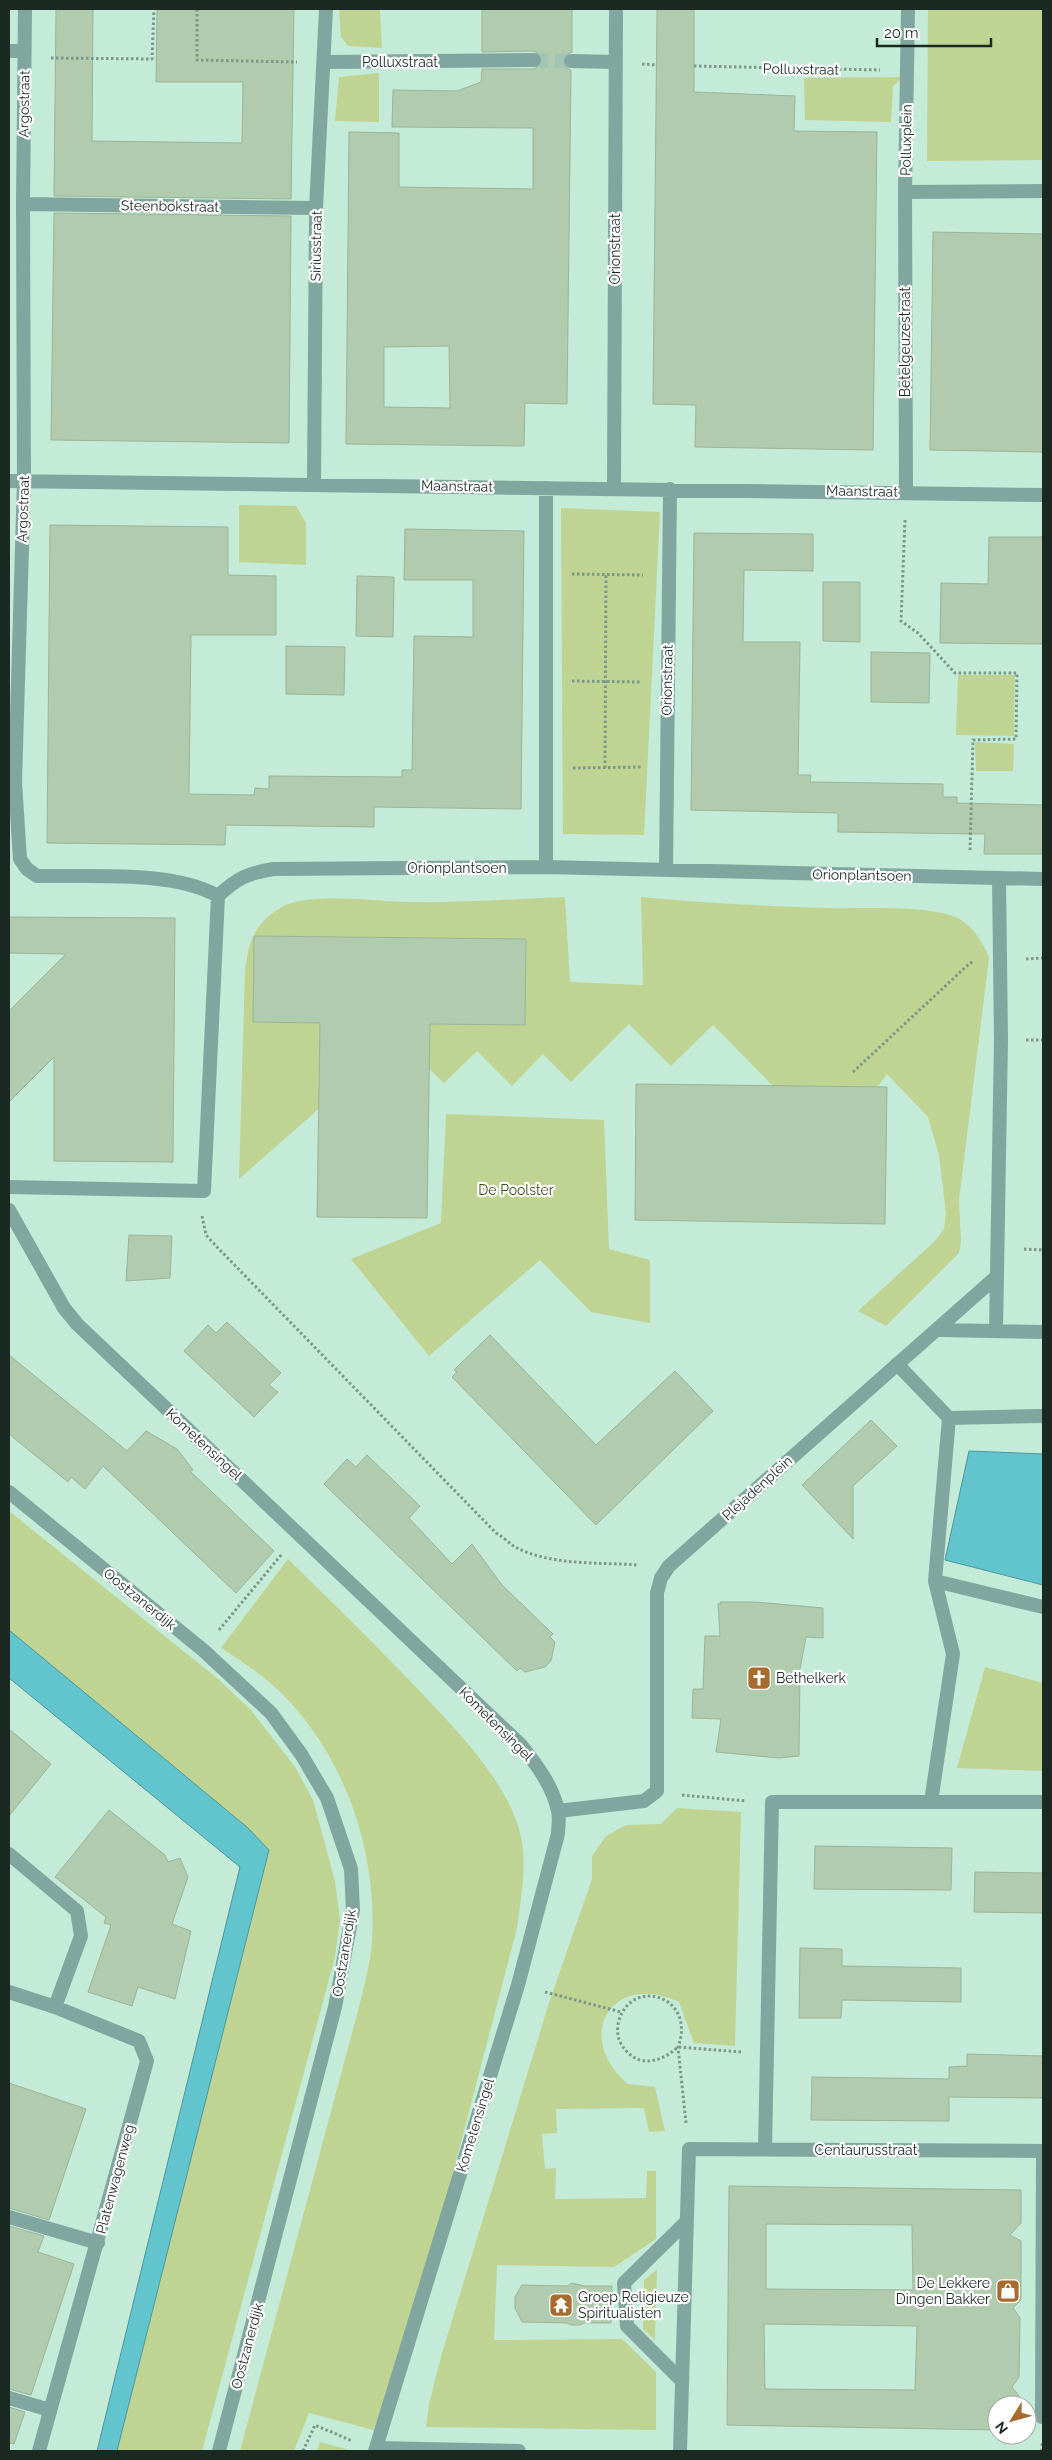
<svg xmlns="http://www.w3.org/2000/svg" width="1052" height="2460" viewBox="0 0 1052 2460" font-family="Raleway,sans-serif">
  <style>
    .green { fill: #bfd492 }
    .water { fill: #62c5ce; stroke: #4c969a }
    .building { fill: #b1cbae; stroke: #9ab498; fill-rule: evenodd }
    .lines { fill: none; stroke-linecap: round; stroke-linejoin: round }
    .minor-tunnel { stroke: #a2c4b3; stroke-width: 14; stroke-dasharray: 14 7; stroke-linecap: butt }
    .path { stroke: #7b9889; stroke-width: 3; stroke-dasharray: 2.5 2.5; stroke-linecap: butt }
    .service { stroke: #80a69f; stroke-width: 14 }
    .pedestrian { stroke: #80a69f; stroke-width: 14 }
    .minor { stroke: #80a69f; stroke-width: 14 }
    .labels { text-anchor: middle; stroke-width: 4.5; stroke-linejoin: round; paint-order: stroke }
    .street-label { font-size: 14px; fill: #1a2921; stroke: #fff }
    .park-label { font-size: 14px; fill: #3f4d1b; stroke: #fff }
    .poi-label { font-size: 14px; fill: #1a2921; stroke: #fff; text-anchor: start }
  </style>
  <rect width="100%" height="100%" fill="#c4ebd7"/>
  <!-- green -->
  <path class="green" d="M339 9H380L382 48 348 46 341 37Z
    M928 9H1043V160L927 161Z
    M379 73V122L335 121 339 77Z
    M900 77V80L893 86 891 122 805 120 804 78Z
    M239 505 296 506 306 523V565L239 562Z
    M561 508 660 512 644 835 563 834Z
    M958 675H1015L1014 736 956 735Z
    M975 742 1014 744 1013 771H976Z
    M565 897 570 982 643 985 641 897C703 903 765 906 827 908 865 909 918 905 953 916 970 922 984 942 989 958L959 1200 961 1241 959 1253 886 1326 858 1311 935 1241 944 1229 946 1213 939 1155 928 1117 887 1074 817 1168 774 1087 713 1025 671 1066 629 1024 571 1082 543 1054 512 1086 477 1051 444 1083 417 1057 350 1077 313 1114 239 1179 245 971C249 942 253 925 280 908 306 891 379 902 412 902 463 903 514 899 565 897Z
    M446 1114 604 1120 609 1249 650 1260V1323L591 1312 540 1260 429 1356 351 1259 441 1223Z
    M9 1511 217 1678 251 1710 295 1767 313 1800 335 1881 340 1920 335 1957 202 2451H115L253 1915 252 1896 246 1877 209 1829 9 1664Z
    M288 1559C331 1601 373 1642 415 1686 452 1725 510 1783 521 1837 527 1866 521 1898 517 1928L385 2433 309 2413 294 2451H240L359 2007C364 1985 371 1962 372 1940 378 1843 338 1737 262 1676 249 1666 235 1657 221 1648Z
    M985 1667 1043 1683V1771L957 1768Z
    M677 1808 741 1812 735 2046 694 2043 679 2002C612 1970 572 2037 628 2084L655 2087 665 2131 649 2132 644 2108 556 2109 557 2133 542 2134 545 2169 556 2168 555 2199 646 2198 647 2171H656V2239L614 2267 497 2265 494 2340 622 2339 656 2372V2430L426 2427 429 2404 442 2353 548 2006 592 1879V1856L606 1836 626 1825 661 1824Z
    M657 2270 655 2340 643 2329 644 2280Z
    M320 2442 349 2450V2451H317Z"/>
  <!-- water -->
  <path class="water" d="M969 1451 1043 1454V1585L945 1560Z
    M9 1630 248 1828 269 1850 117 2451H97L240 1867 9 1678Z"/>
  <!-- building -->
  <path class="building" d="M56 9H93L92 141 242 143 243 82H156L157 9H294L291 199 54 196Z
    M482 9H572V52L564 56 562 61 566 68 571 70 567 404 525 403 524 446 346 444 349 132 399 133V187L533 189V128L392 127 393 90 457 91 481 82 482 69H534L541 65 542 56 534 51 482 52ZM449 346 450 408 384 407V347Z
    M657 9H694V92L795 96 794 131 877 132 873 450 695 447 696 405 653 404Z
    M54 213 291 216 289 443 51 440Z
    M933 232 1043 234V452L930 450Z
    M50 525 228 527V575L276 576V635H191L189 794 254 795 255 788 269 789V776L402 777V770H412L414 636 473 637V580H404L405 529 524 531 521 809 374 807V827L226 825 225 845 47 843Z
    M694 533 813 534V571L744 570 743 642H800L798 775H811L810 782 943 784V797H957V803L1043 805V854H984L985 834 838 832V813L691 810Z
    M989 537H1043V644L940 643 941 583 988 584Z
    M357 576 394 577 393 637 356 636Z
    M823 582H860V642L823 641Z
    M286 646 345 647 344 695 286 694Z
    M871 652 930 653 929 703 871 702Z
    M9 917 175 918 173 1162 54 1161V1057L9 1102V1011L66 954 9 953Z
    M254 936 526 939 525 1025 430 1024 427 1218 317 1217 320 1023 253 1022Z
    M636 1084 887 1087 885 1224 635 1220Z
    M129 1235 172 1236 170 1278 126 1281Z
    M227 1322 281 1373 269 1385 278 1392 254 1417 184 1351 208 1325 216 1333Z
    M490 1335 596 1445 675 1371 713 1411 596 1525 452 1377 457 1372 454 1370Z
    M9 1355 127 1451 146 1431 177 1449 193 1470 190 1471 274 1551 236 1593 103 1466 85 1489 71 1477 68 1482 9 1434Z
    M871 1420 897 1446 853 1486V1539L802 1485Z
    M367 1455 420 1506 409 1518 452 1564 472 1544 502 1585 553 1634 550 1637 555 1642 551 1661 545 1667 525 1672 520 1668 517 1671 324 1484 347 1459 356 1467Z
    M720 1602H755L823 1608V1638L806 1637 800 1669 799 1756 779 1758 716 1752 721 1719 692 1718 693 1689H703L705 1636H720L718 1604H721Z
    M9 1729 51 1764 9 1816Z
    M109 1810 165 1855 168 1862 180 1858 188 1877 172 1924 191 1931 175 1999 138 1987 132 2006 88 1992 111 1925 104 1923 106 1917 55 1877Z
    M815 1846 952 1848 951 1890 814 1889Z
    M975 1872 1043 1873V1913L974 1912Z
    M800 1948 842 1949V1966L961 1968V2002L842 2000 841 2018H799Z
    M967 2054 1043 2056V2098L949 2097V2121L811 2120 812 2077 949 2079V2067L967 2066Z
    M9 2083 86 2109 49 2220 9 2208Z
    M729 2186 1021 2190V2223L1010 2235 1021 2241V2300L1013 2308 1020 2318 1019 2377 1012 2387 1026 2405H997V2430L727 2425ZM766 2224 912 2225 913 2290 766 2289ZM764 2324 917 2326 915 2390 765 2389Z
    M9 2226 44 2236 38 2252 74 2264 31 2395 9 2389Z
    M572 2283 585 2286H612L611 2323H584L580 2325H571L567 2323 522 2322 515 2308V2297L522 2285 567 2286Z
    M9 2407 25 2412 14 2444 9 2443Z"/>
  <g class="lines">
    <!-- minor-tunnel -->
    <path class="minor-tunnel" d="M534 60 571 61"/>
    <!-- path -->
    <path class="path" d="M197 9V60L297 62
      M51 58 152 59 154 9
      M642 64 657 65
      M694 66 880 70
      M905 520 901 621 918 633 955 673H1017L1016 739 973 740 970 851
      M572 574 643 575
      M572 681 640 682
      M573 768 641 767
      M605 768 606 574
      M1026 959 1043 958
      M1026 1040H1043
      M853 1072 970 963 973 962
      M202 1216 206 1235 217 1247 496 1533C503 1537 509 1543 515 1547 551 1566 599 1562 638 1565
      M1024 1249 1043 1250
      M219 1630 282 1554
      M682 1795 746 1801
      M545 1992 621 2012
      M686 2123 678 2047C697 1997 633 1976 619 2020 617 2026 617 2036 620 2042 635 2069 659 2064 678 2047L741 2052
      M303 2451 315 2425 352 2441
      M1042 2451V2442"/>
    <!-- service -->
    <path class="service" d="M9 2217 98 2243
      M681 2380 627 2326 624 2283 685 2223
      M9 2398 50 2410"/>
    <!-- pedestrian -->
    <path class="pedestrian" d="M897 1364 949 1418 1043 1416
      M935 1581 1043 1607
      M931 1802 953 1654 935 1581 949 1418"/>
    <!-- minor -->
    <path class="minor" d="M25 9 23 204 24 481 15 782 20 859 27 869 37 876C90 877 173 870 218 896
      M908 9 905 192 1043 191
      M9 51H24
      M571 61 616 62
      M325 62 534 60
      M905 192 906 492
      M23 204 316 208
      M9 481 1043 495
      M314 484 316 208 326 9
      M614 488 616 9
      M546 867V488
      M666 870 670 489
      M9 1187 204 1191 218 896C237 878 248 873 274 869L546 867 1043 879
      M9 1210 64 1308 77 1324 521 1745C536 1764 553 1786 558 1811 560 1818 558 1827 558 1834L518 1985 375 2451
      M939 1330 1043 1332
      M996 1331 1001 1040 999 878
      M9 1492 203 1650 271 1713 301 1754 327 1798 351 1869 353 1910 335 2007 219 2451
      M558 1811 644 1801 657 1791V1593L661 1578 669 1566 995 1278
      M9 1854 77 1911 81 1936 55 2007
      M9 1992 55 2007 139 2041 147 2061 39 2451
      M765 2149 772 1802H1043
      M1042 2417 1043 2152
      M376 2448 519 2451
      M680 2451 689 2149 1043 2151"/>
  </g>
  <!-- icons -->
  <defs>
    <g id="church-square" transform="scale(1.25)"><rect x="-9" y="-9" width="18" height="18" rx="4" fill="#a86b2e" stroke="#fff"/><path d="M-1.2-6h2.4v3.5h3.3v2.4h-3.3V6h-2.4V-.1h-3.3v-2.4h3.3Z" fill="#fff"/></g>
    <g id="shop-square" transform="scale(1.25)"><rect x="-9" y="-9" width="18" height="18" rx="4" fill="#a86b2e" stroke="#fff"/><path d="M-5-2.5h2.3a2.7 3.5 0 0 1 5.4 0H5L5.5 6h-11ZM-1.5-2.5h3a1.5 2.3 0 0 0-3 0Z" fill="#fff"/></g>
    <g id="temple-square" transform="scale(1.25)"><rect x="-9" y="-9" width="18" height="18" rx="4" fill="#a86b2e" stroke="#fff"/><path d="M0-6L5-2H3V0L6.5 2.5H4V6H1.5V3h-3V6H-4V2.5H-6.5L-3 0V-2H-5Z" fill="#fff"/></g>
  </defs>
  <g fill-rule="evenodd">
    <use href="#church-square" x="759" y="1678"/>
    <use href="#shop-square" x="1008" y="2291"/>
    <use href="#temple-square" x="561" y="2305"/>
  </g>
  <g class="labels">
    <!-- street labels -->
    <g class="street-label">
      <text x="400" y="67">Polluxstraat</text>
      <text transform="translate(801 69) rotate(1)" y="5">Polluxstraat</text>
      <text transform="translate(24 104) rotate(-89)" y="5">Argostraat</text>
      <text transform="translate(906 140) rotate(-89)" y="5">Polluxplein</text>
      <text transform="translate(170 206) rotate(1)" y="5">Steenbokstraat</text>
      <text transform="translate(316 246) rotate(-89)" y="5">Siriusstraat</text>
      <text transform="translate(615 249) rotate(-90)" y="5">Orionstraat</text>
      <text transform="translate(905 342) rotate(-90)" y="5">Betelgeuzestraat</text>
      <text transform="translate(457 486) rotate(1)" y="5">Maanstraat</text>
      <text transform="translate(862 491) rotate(1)" y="5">Maanstraat</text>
      <text transform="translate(23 509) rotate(-88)" y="5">Argostraat</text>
      <text transform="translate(667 680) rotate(-89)" y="5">Orionstraat</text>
      <text x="457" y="873">Orionplantsoen</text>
      <text transform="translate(862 875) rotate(1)" y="5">Orionplantsoen</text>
      <text transform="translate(204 1444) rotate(43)" y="5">Kometensingel</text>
      <text transform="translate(757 1488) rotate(-42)" y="5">Plejadenplein</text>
      <text transform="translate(140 1599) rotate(39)" y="5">Oostzanerdijk</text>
      <text transform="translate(496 1724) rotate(45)" y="5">Kometensingel</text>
      <text transform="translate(344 1953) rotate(-81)" y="5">Oostzanerdijk</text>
      <text transform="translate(475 2125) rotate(-73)" y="5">Kometensingel</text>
      <text x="866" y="2155">Centaurusstraat</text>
      <text transform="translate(115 2179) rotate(-75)" y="5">Platenwagenweg</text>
      <text transform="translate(247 2346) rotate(-75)" y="5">Oostzanerdijk</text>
    </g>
    <!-- park labels -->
    <g class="park-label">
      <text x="516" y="1195">De Poolster</text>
    </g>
    <!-- poi labels -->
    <g class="poi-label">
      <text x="776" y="1683">Bethelkerk</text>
      <text x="990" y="2288" text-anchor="end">De Lekkere<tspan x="990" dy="16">Dingen Bakker</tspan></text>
      <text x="578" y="2302">Groep Religieuze<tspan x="578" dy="16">Spiritualisten</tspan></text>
    </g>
  </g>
  <!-- border -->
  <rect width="1052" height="2460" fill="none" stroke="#1a2921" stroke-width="20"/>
  <!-- north arrow -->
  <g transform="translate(1012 2420) rotate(233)"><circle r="24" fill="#ffffff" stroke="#a3a9a6"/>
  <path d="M0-4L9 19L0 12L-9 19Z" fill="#a86b2e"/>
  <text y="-8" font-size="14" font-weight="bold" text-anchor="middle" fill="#1a2921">N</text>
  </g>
  <!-- scale -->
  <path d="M877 38v8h114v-8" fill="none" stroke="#1a2921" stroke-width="2.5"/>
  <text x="884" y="38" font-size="15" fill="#1a2921" stroke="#ffffff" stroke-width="4" paint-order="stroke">20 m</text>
</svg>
